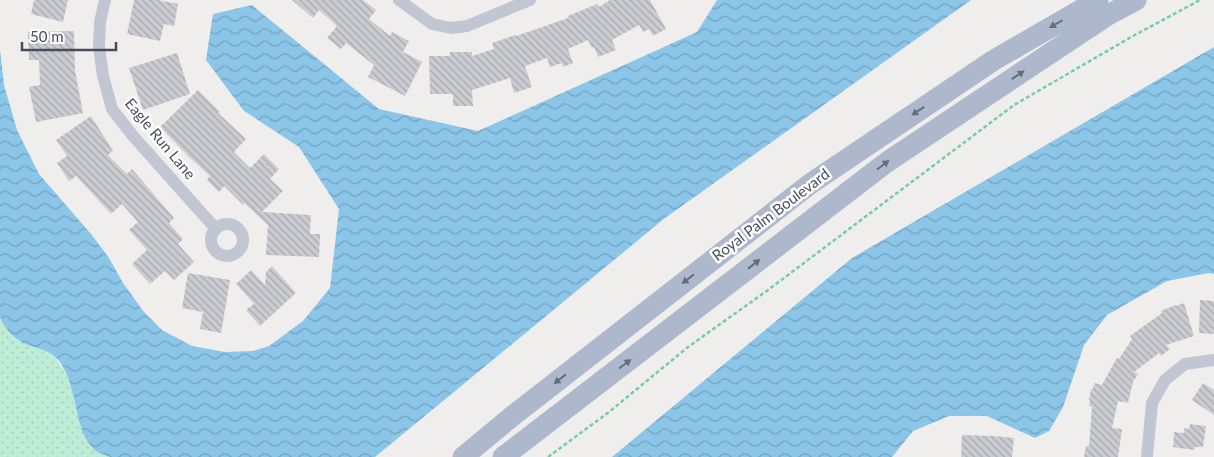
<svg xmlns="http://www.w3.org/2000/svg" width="1214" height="457" viewBox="0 0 1214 457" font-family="Lato,sans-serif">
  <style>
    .green { fill: url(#green-dots) }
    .water { fill: url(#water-waves) }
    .building { fill: url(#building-back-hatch) }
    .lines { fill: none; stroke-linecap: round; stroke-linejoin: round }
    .path { stroke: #76caae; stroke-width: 2.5; stroke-dasharray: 4 2.5; stroke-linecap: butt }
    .street { stroke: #c1c7d2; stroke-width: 12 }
    .primary { stroke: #aeb8cc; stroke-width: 21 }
    .oneway { fill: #656d7c }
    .labels { text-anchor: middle; stroke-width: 5; stroke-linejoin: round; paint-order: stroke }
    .street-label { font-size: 15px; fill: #464d5a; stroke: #fff }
  </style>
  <defs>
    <pattern id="green-dots" width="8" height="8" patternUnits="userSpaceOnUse" patternTransform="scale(1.25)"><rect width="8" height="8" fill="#bdedd7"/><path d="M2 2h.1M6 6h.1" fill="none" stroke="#a4cdbb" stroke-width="1.8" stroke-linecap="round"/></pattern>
    <pattern id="water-waves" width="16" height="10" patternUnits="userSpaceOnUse" patternTransform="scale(1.25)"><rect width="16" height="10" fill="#8bc5e8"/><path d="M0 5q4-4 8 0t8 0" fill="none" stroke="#73a2bf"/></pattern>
    <pattern id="building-back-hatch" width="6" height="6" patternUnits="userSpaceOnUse" patternTransform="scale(1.25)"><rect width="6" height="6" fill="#caccd2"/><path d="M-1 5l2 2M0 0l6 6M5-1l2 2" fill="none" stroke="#a6a8ad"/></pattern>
  </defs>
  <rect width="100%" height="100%" fill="#f0eeed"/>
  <!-- green -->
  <path class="green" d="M0 317 3 323 39 347 54 355 65 372 71 385 81 427 97 451 110 457H0Z"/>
  <!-- water -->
  <path class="water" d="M717 0H971L665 218 375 457H110C106 455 100 454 96 451 78 436 78 408 71 387 69 378 65 370 60 362 50 348 33 349 20 341 11 335 4 327 0 317V50L4 85 17 130 39 174 91 234 109 258 123 283 144 312 162 330 192 346 225 352 253 351 269 346 303 321 330 288 339 209 299 147 244 111 206 60 213 14 252 5 379 109 478 131 697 32Z
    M1214 47V274L1209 273 1167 281 1107 315 1084 345 1063 407 1049 431 1035 438 987 416H949L913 431 892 457H612L852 258Z"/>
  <!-- building -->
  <path class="building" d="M34 0H68L63 22 31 14Z
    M134 0H158L178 4 174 26 164 24 160 41 127 34Z
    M292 0H363L376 10 369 19 390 36 392 32 409 41 403 52 422 62 405 96 368 77 374 65 346 43 341 49 327 38 337 26 319 10 313 18Z
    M610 0H650L666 29 653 36 649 29 643 32 639 25 612 40 616 50 598 57 594 47 592 48 588 40 568 49 573 63 563 67 562 63 550 67 547 58 525 66 532 87 514 93 510 78 472 90 473 106H453V94H430L429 56H450V52H472V56L494 49 492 43 515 35 516 36 528 32 568 18V16L597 4 599 7Z
    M74 31 75 70 83 113 36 122 29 87 40 85 39 60H29L28 32Z
    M177 53 190 94 143 110 129 68Z
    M198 90 220 112 218 113 246 139 234 152 250 168 264 154 279 169 270 179 283 191 262 212 311 215 310 234H320L319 257 266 255 268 225 244 203 243 205 224 186 219 192 207 180 210 176 188 156 160 127Z
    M91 116 113 151 108 155 127 174 132 169 174 218 169 223 183 239 178 244 194 262 174 280 165 271 150 284 132 264 147 250 129 230 138 222 122 204 111 214 76 176 69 181 57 163 67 156 56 140Z
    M272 266 296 293 260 326 246 310 254 304 236 284 251 270 265 285 266 272Z
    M188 273 230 280 221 333 200 329 203 312 182 308Z
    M1200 300 1214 301V334L1199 333Z
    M1184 303 1194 336 1166 345 1170 349 1161 356 1159 353 1134 372 1138 374 1133 382 1128 403 1118 401 1112 428 1122 429 1118 457H1084L1086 446H1089L1092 407 1089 406 1090 400H1089L1091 389H1093L1094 383 1102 385 1114 363 1117 358 1119 359 1132 339 1130 336 1162 313 1161 311 1175 305 1176 306Z
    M1203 383 1214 390V415L1192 400Z
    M1190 424 1206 426 1203 447H1195L1194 450 1173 447 1174 432 1184 433V428L1189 429Z
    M962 435 993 436 1014 438 1012 457H961Z"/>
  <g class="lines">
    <!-- path -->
    <path class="path" d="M548 457 609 412 688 347 768 290 1014 105 1133 36 1200 0"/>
    <!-- street -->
    <path class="street" d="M105 0 100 22 99 47 103 76 112 109 133 136 216 229
      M399 0 432 24 451 28 467 26 530 0
      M211 240a16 16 0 1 1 32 0a16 16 0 1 1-32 0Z
      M1147 457 1152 403 1165 380 1185 364 1214 360"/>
    <!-- primary -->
    <path class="primary" d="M463 457 510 418 810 184 994 60 1098 0
      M503 457 887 162 1108 15 1136 0"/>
  </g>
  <!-- one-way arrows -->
  <defs><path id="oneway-solid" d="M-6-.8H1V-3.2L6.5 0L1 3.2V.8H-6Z" transform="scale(1.25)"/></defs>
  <g class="oneway">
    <use href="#oneway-solid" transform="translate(1056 24) rotate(150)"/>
    <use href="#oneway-solid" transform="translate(1018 75) rotate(-34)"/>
    <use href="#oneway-solid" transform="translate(918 111) rotate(146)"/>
    <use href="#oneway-solid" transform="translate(883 165) rotate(-37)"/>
    <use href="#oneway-solid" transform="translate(754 264) rotate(-38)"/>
    <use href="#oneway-solid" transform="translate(688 279) rotate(142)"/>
    <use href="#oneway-solid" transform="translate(625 364) rotate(-37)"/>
    <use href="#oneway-solid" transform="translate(560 379) rotate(142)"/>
  </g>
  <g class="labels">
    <!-- street labels -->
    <g class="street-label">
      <text transform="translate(160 139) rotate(50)" y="5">Eagle Run Lane</text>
      <text transform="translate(771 215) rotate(-37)" y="5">Royal Palm Boulevard</text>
    </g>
  </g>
  <!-- scale -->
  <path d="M22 42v8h94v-8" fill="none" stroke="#464d5a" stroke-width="2.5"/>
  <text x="30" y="42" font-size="15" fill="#464d5a" stroke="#ffffff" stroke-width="4" paint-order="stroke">50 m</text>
</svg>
